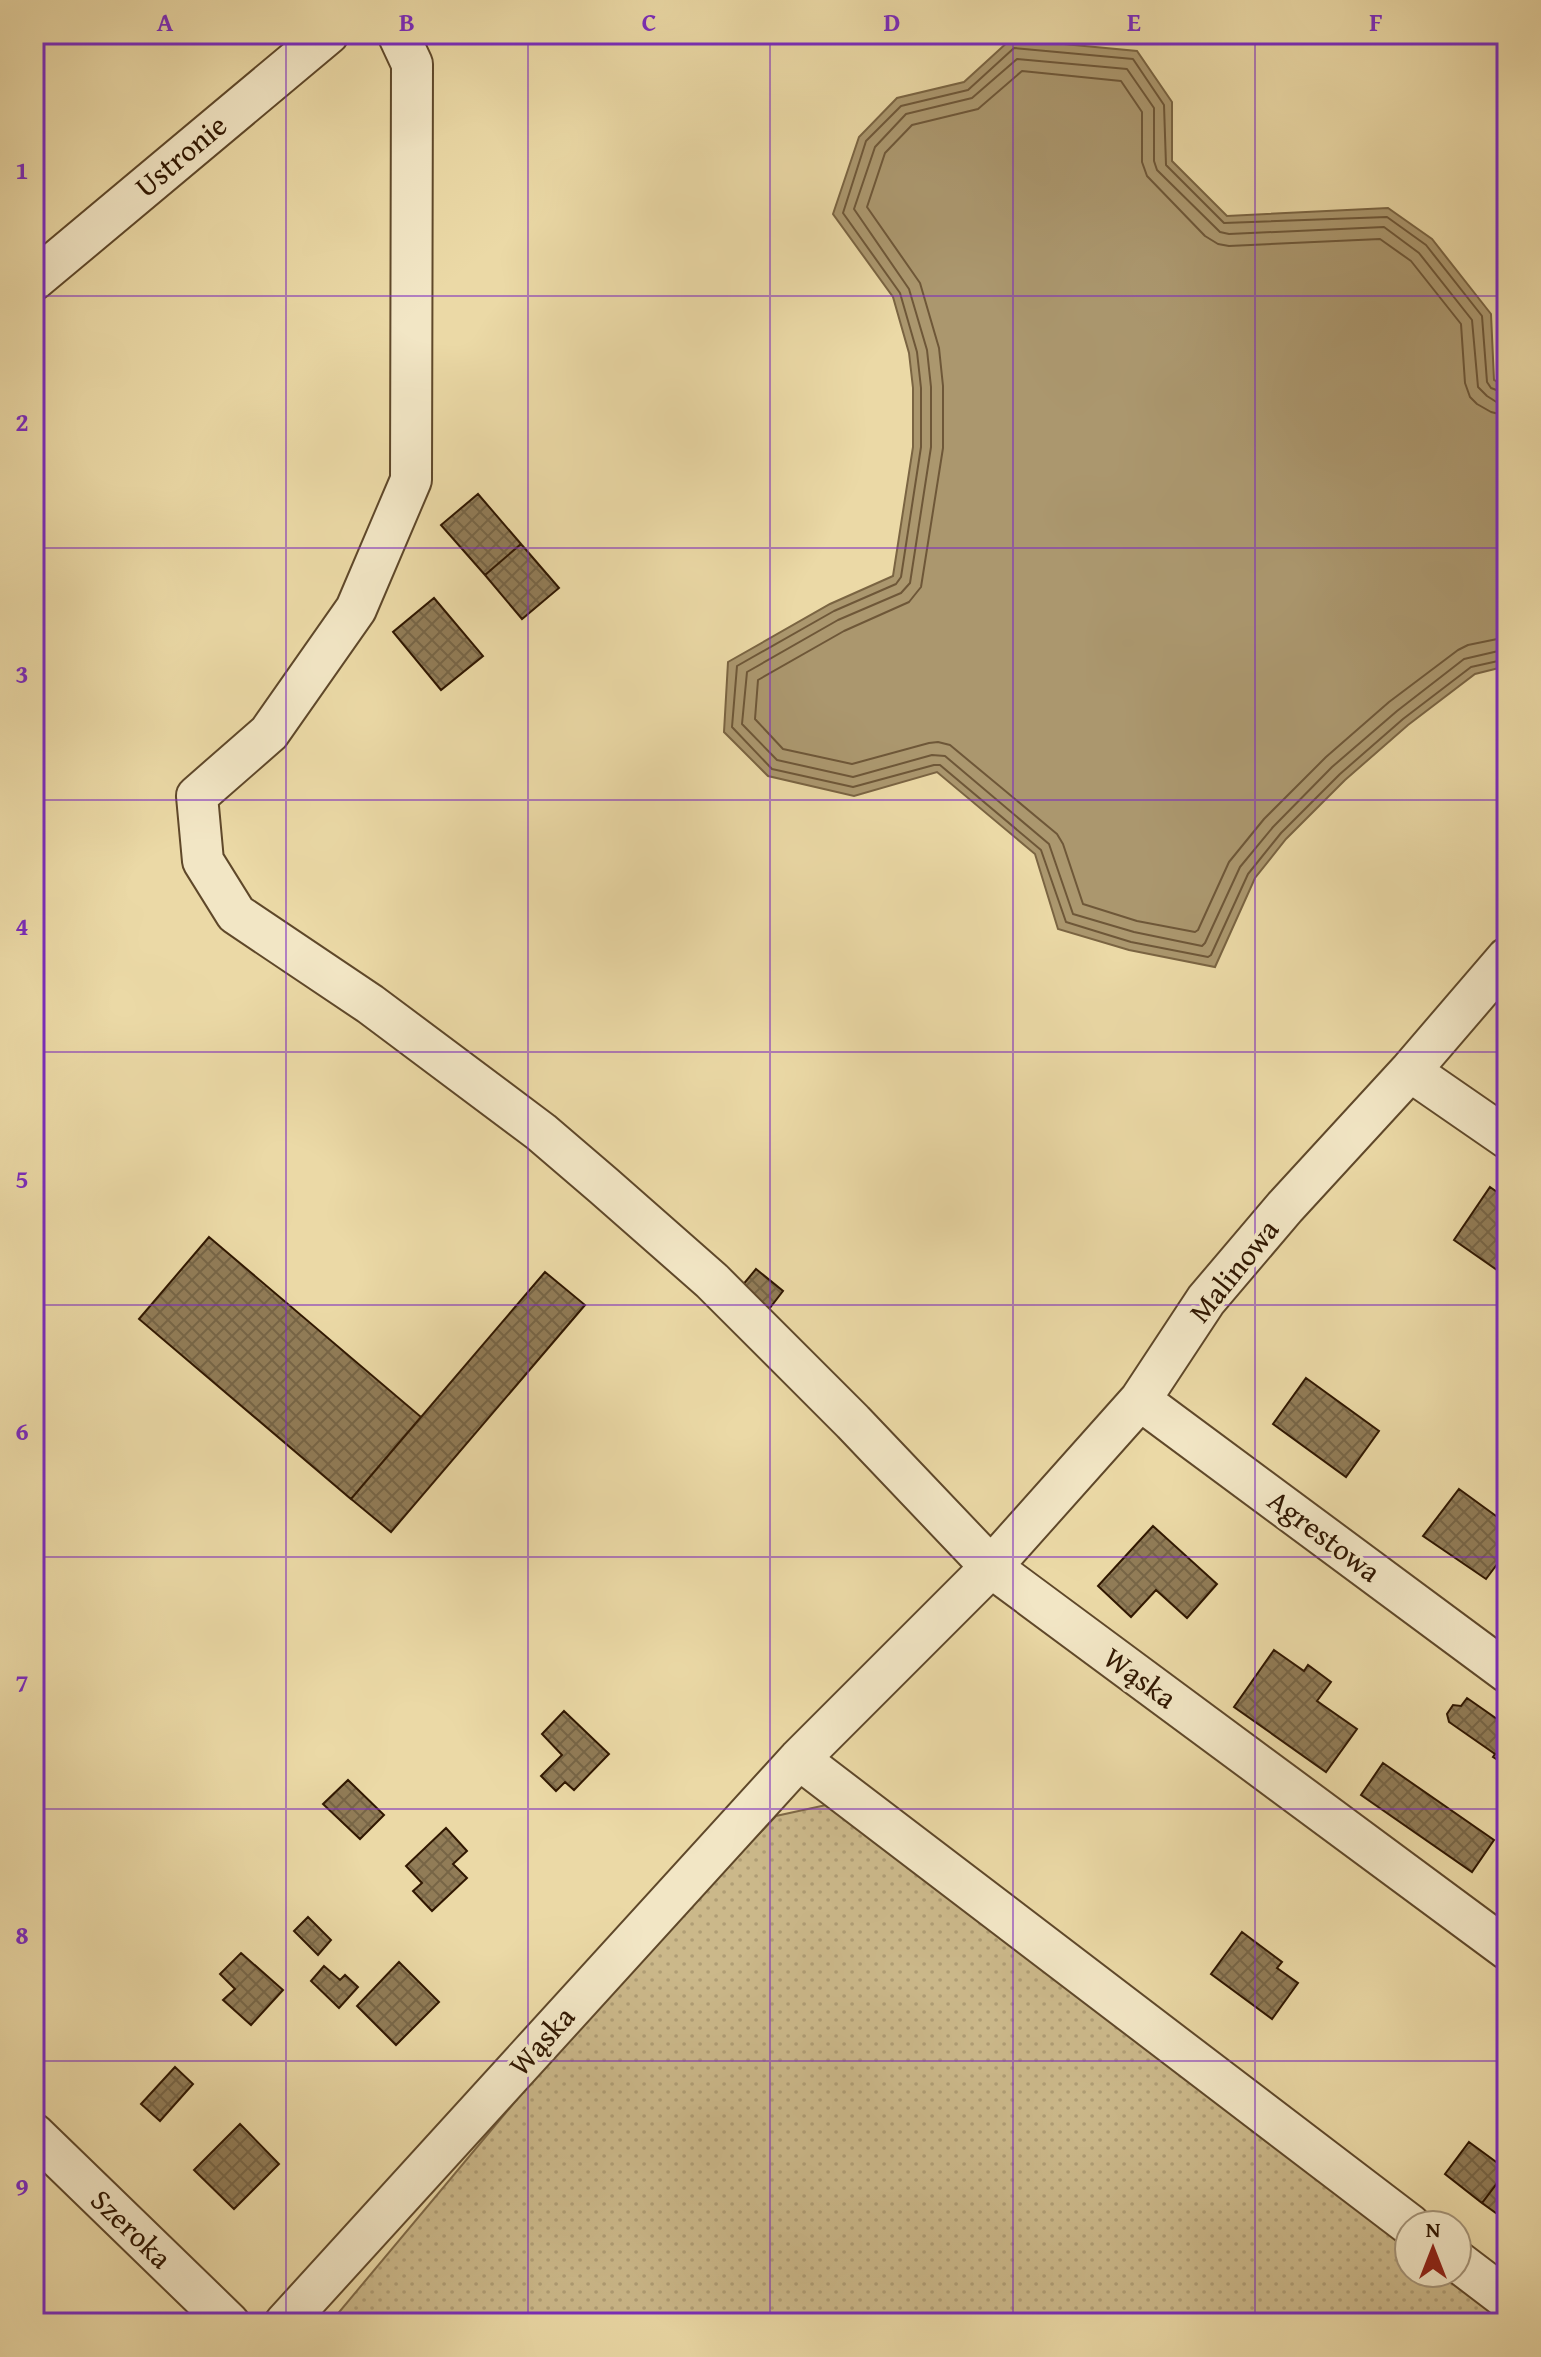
<svg xmlns="http://www.w3.org/2000/svg" width="1541" height="2357" viewBox="0 0 1541 2357" font-family="'Gentium Book Plus',serif">
  <style>
    .grass { fill: url(#grass-dots); stroke: #7e6846; stroke-width: 2 }
    .water { fill: #ab976e; stroke: #7a6442; stroke-width: 2 }
    .lines { fill: none; stroke-linecap: round; stroke-linejoin: round }
    .shore { stroke: #6e5738; stroke-width: 2 }
    .building { fill: url(#building-cross-hatch); stroke: #301701; stroke-width: 2 }
    .street-casing { stroke: #5f482a; stroke-width: 44 }
    .street { stroke: #f2e6c5; stroke-width: 40 }
    .grid { fill: none; stroke: #7b2cbf; stroke-width: 2; stroke-opacity: 0.55 }
    .labels { text-anchor: middle; stroke-width: 7; stroke-linejoin: round; paint-order: stroke }
    .street-label { font-size: 30px; fill: #301701; stroke: #f2e6c5 }
    .neatline { fill: none; stroke: #7b2cbf; stroke-width: 3 }
    .grid-label { font-size: 26px; text-anchor: middle; font-weight: bold; fill: #7b2cbf }
  </style>
  <defs>
    <pattern id="grass-dots" width="8" height="8" patternUnits="userSpaceOnUse" patternTransform="scale(2)"><rect width="8" height="8" fill="#cbb88a"/><path d="M2 2h.1M6 6h.1" fill="none" stroke="#af9d75" stroke-width="1.8" stroke-linecap="round"/></pattern>
    <pattern id="building-cross-hatch" width="8" height="8" patternUnits="userSpaceOnUse" patternTransform="scale(2)"><rect width="8" height="8" fill="#917c57"/><path d="M0 0l8 8M0 8l8-8" fill="none" stroke="#776546"/></pattern>
  </defs>
  <rect width="100%" height="100%" fill="#ebd9a6"/>
  <filter id="stains"><feTurbulence type="fractalNoise" baseFrequency=".0025" numOctaves="4"/><feColorMatrix values="0 0 0 0 .2 0 0 0 0 .09 0 0 0 0 .02 0 0 0 .5 -.17"/></filter>
  <radialGradient id="worn" r=".72"><stop offset=".6" stop-color="#630" stop-opacity="0"/><stop offset="1" stop-color="#630" stop-opacity=".3"/></radialGradient>
  <!-- grass -->
  <path class="grass" d="M835 1803 1409 2240V2273H1457L1507 2305V2323H330L595 2006 776 1816Z"/>
  <!-- water -->
  <path class="water" d="M1011 39 1137 51 1172 102V161L1227 216 1388 208 1432 239 1491 314 1494 380 1507 387V666L1475 674 1408 725 1345 780 1286 839 1255 878 1215 967 1129 950 1058 929 1035 854 937 772 854 796 768 776 724 732 728 662 830 604 893 576 913 447V388L909 353 893 297 833 214 859 137 897 98 964 82Z"/>
  <g class="lines">
    <!-- shore -->
    <path class="shore" d="M1507 394 1491 388 1487 382 1482 316 1426 245 1387 217 1224 223 1166 165 1164 105 1133 59 1014 48 968 90 901 106 866 141 843 213 900 293 917 352 921 388V447L901 577 896 584 834 611 737 666 732 727 772 769 853 787 934 765H940L1041 850 1066 922 1131 942 1208 957 1211 955 1248 874 1281 833 1340 774 1403 719 1471 667 1507 659
      M1507 404 1498 403 1487 396 1478 387 1472 320 1419 253 1384 227 1229 234 1220 232 1157 170 1154 161V108L1127 69 1017 59 972 98 906 114 875 147 854 209 909 289 927 350 931 387V447L910 583 901 593 838 620 747 672 742 724 777 760 853 777 932 755 945 756 1049 844 1073 914 1134 932 1202 946 1205 943 1240 867 1273 827 1332 767 1397 711 1464 659 1507 649
      M1507 416 1491 412 1477 404 1470 397 1465 383 1461 324 1411 261 1380 239 1229 246 1218 244 1205 236 1147 176 1142 162V112L1121 81 1022 71 978 109 912 125 885 153 867 207 920 283 939 348 943 386V448L921 587 909 602 844 631 758 680 755 719 783 749 852 764 929 743 938 742 950 745 1057 834 1063 844 1083 904 1137 921 1195 932 1198 930 1229 862 1264 819 1326 757 1389 702 1458 650 1468 645 1507 637"/>
  </g>
  <!-- building -->
  <path class="building" d="M478 494 521 544 485 575 441 525Z
    M521 544 559 588 522 619 485 575Z
    M434 598 483 656 441 690 393 632Z
    M1490 1187 1507 1199V1277L1454 1240Z
    M209 1237 421 1417 351 1499 139 1319Z
    M756 1269 783 1291 769 1309 741 1287Z
    M545 1272 585 1305 391 1532 351 1499Z
    M1306 1378 1379 1431 1346 1477 1273 1424Z
    M1459 1489 1507 1524V1551L1486 1579 1423 1536Z
    M1153 1526 1217 1584 1187 1618 1156 1590 1131 1617 1098 1586Z
    M1274 1650 1304 1671 1308 1665 1331 1682 1317 1701 1357 1729 1326 1772 1234 1707Z
    M1467 1698 1507 1726V1766L1493 1757 1495 1754 1449 1722 1447 1714 1453 1705 1461 1706Z
    M564 1711 609 1754 574 1790 565 1782 556 1791 541 1776 562 1755 542 1734Z
    M1383 1763 1494 1840 1472 1872 1361 1795Z
    M348 1780 384 1815 360 1839 323 1804Z
    M446 1828 467 1851 453 1864 467 1878 432 1911 413 1891 422 1883 406 1866Z
    M308 1917 331 1940 318 1955 294 1931Z
    M1242 1932 1282 1962 1277 1968 1298 1983 1272 2019 1211 1974Z
    M241 1953 283 1990 251 2025 223 2000 235 1989 220 1974Z
    M399 1962 439 2002 396 2045 357 2006Z
    M324 1966 340 1980 345 1975 358 1987 339 2008 311 1981Z
    M175 2067 193 2084 160 2121 141 2104Z
    M240 2124 279 2164 234 2209 194 2170Z
    M1469 2142 1507 2170 1482 2203 1445 2174Z
    M1507 2170V2221L1482 2203Z"/>
  <g class="lines">
    <!-- street casing -->
    <g class="street-casing">
      <path id="street" d="M398 34 412 64 411 480 356 609 269 733 197 796 203 861 236 914 370 1004 541 1132 604 1186 712 1281 853 1422 991 1567 1140 1400 1206 1300 1285 1207 1410 1071 1507 1138
        M34 280 328 34
        M1410 1071 1507 958
        M1140 1400 1507 1672
        M799 1759 1410 2225
        M34 2134 229 2323
        M1457 2261 1507 2299
        M285 2323 799 1759 991 1567 1507 1949"/>
    </g>
    <!-- street -->
    <use href="#street" class="street"/>
  </g>
  <!-- grid -->
  <path class="grid" d="M286 34V2323M528 34V2323M770 34V2323M1013 34V2323M1255 34V2323M34 296H1507M34 548H1507M34 800H1507M34 1052H1507M34 1305H1507M34 1557H1507M34 1809H1507M34 2061H1507"/>
  <g class="labels">
    <!-- street labels -->
    <g class="street-label">
      <text transform="translate(181 156) rotate(-40)" y="10">Ustronie</text>
      <text transform="translate(1234 1271) rotate(-51)" y="10">Malinowa</text>
      <text transform="translate(1324 1536) rotate(37)" y="10">Agrestowa</text>
      <text transform="translate(1140 1678) rotate(36)" y="10">Wąska</text>
      <text transform="translate(542 2041) rotate(-48)" y="10">Wąska</text>
      <text transform="translate(131 2229) rotate(44)" y="10">Szeroka</text>
    </g>
  </g>
  <!-- margin -->
  <rect width="1541" height="2357" fill="none" stroke="#ebd9a6" stroke-width="88"/>
  <!-- north arrow -->
  <g transform="translate(1433 2249)"><circle r="38" fill="#f2e6c5" stroke="#a49377" stroke-width="2"/>
  <path d="M0-6L14 30L0 20L-14 30Z" fill="#8f2418"/>
  <text y="-12" font-size="22" font-weight="bold" text-anchor="middle" fill="#301701">N</text>
  </g>
  <rect x="44" y="44" width="1453" height="2269" class="neatline"/>
  <g class="grid-label">
    <text x="165" y="31">A</text>
    <text x="407" y="31">B</text>
    <text x="649" y="31">C</text>
    <text x="892" y="31">D</text>
    <text x="1134" y="31">E</text>
    <text x="1376" y="31">F</text>
    <text x="22" y="179">1</text>
    <text x="22" y="431">2</text>
    <text x="22" y="683">3</text>
    <text x="22" y="935">4</text>
    <text x="22" y="1188">5</text>
    <text x="22" y="1440">6</text>
    <text x="22" y="1692">7</text>
    <text x="22" y="1944">8</text>
    <text x="22" y="2196">9</text>
  </g>
  <rect width="100%" height="100%" filter="url(#stains)"/>
  <rect width="100%" height="100%" fill="url(#worn)"/>
</svg>
